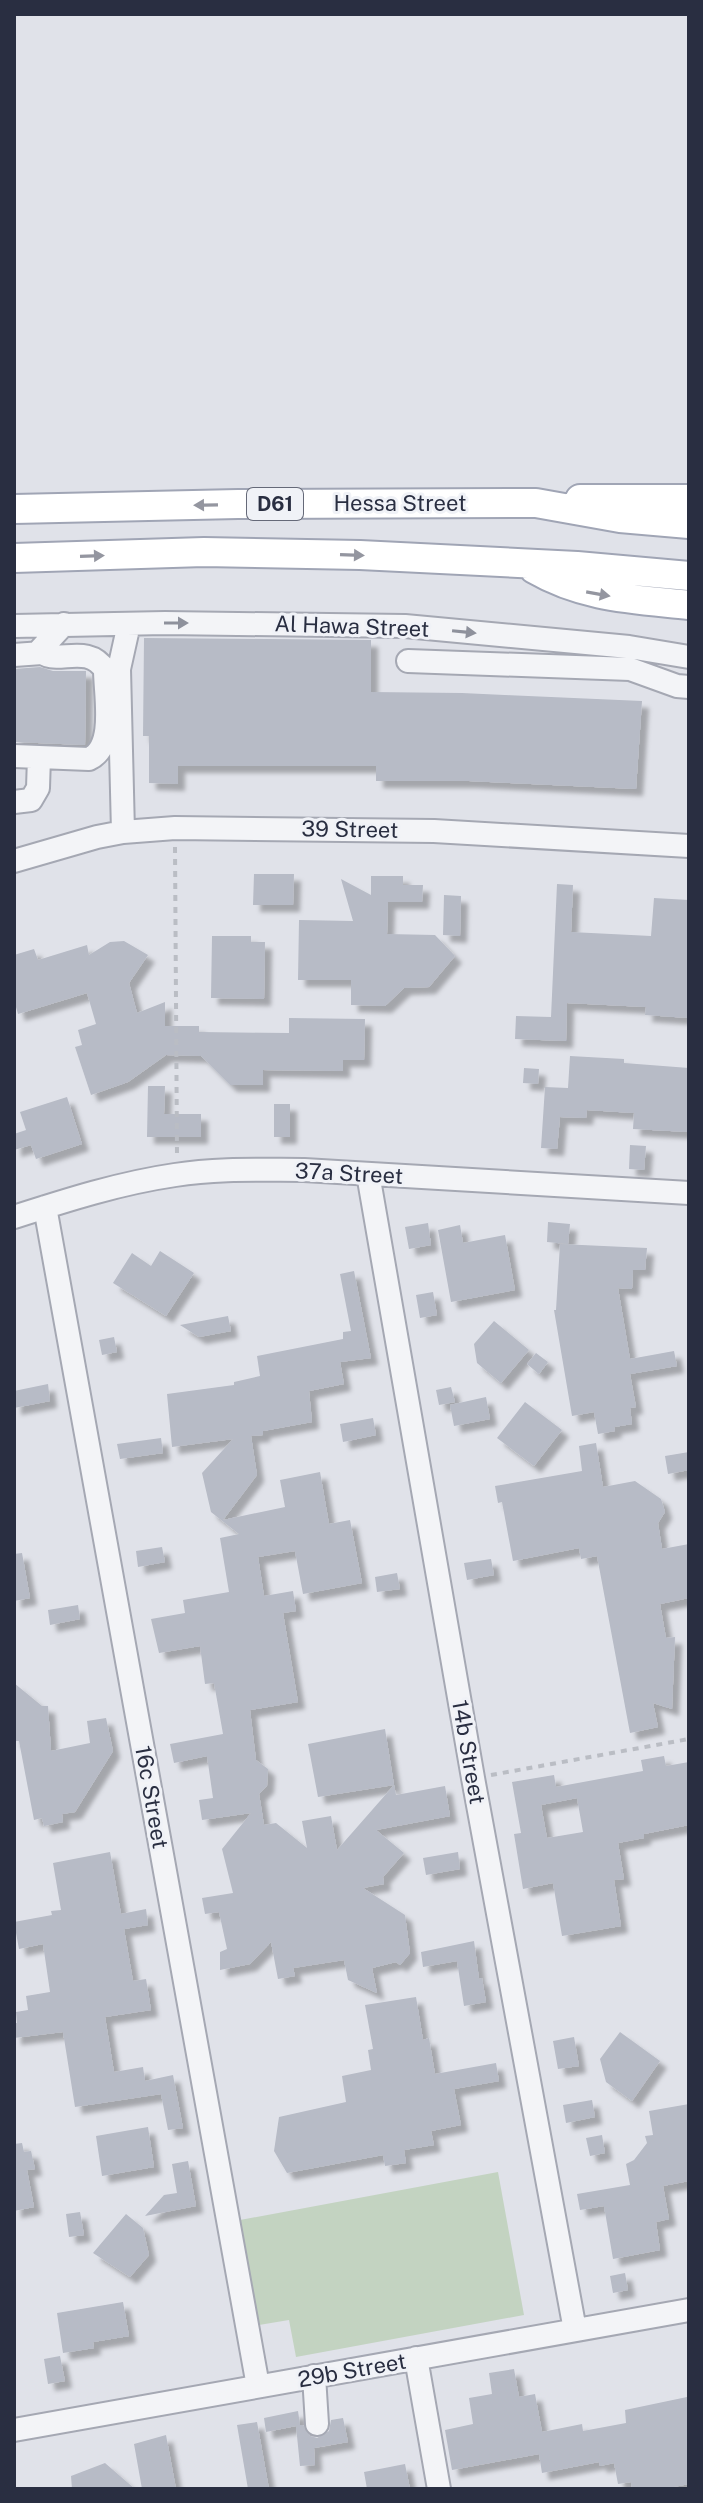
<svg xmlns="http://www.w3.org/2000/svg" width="703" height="2503" viewBox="0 0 703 2503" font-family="'Public Sans',sans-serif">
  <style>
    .green { fill: #c3d3c1 }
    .building { fill: #b7bbc6; fill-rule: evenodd; filter: url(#shadow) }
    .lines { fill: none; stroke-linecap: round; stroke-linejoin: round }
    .minor-casing { stroke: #a5a8b3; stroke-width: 26 }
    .major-casing { stroke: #a0a5b5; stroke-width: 32 }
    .path { stroke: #babdc4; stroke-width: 4; stroke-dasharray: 6 6; stroke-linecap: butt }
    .minor { stroke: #f3f4f7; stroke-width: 22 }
    .major { stroke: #fff; stroke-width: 28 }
    .oneway { fill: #9496a0 }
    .oneway2 { fill: #8e919c }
    .labels { text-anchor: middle; stroke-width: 6; stroke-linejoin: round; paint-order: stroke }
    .shield { fill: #f0f2f7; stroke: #656978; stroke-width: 2 }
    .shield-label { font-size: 20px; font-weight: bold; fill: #292e41 }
    .street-label { font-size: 22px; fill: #292e41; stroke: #f0f2f7 }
  </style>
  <defs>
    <filter id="shadow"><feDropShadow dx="7" dy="7" stdDeviation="2" flood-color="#0004"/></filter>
  </defs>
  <rect width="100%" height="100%" fill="#e0e2e9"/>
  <!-- green -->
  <path class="green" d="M498 2172 524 2315 296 2357 289 2320 259 2325 240 2220Z"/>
  <!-- building -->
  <path class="building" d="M144 638 371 640V692L462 693 642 701 636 789 469 781H376V766H178V784L149 783V736H143Z
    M40 667 53 671H86L85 745 14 742V669Z
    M254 874H294L293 905H253Z
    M371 876H403V885H423L422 902H388L387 934 435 935 455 956 429 987 404 988 385 1006 351 1005V980H298L299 920 353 921 341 879 371 895Z
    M557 884 573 885 571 932 651 936 654 898 689 900V1018L645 1015 646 1007 567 1003 566 1041 515 1039 516 1016 551 1017Z
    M444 895 461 896 460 936 443 935Z
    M212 936H251V942H265L264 999 211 998Z
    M124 941 148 955 129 983 137 1013 165 1002V1026H199V1032L289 1033V1018L365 1019 364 1060H343V1071L263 1070V1085H230L201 1056 166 1055 128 1082 91 1095 75 1047 82 1045 78 1030 96 1024 87 993 18 1014 14 1000V955L34 949 38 960 87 945 89 955 110 942Z
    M570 1056 624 1059V1063L689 1068V1132L633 1129 634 1113 587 1110 586 1118 560 1117 557 1149 541 1148 545 1087 568 1088Z
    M524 1068 539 1069 538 1084 523 1083Z
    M148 1086H165L164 1114H201V1137H147Z
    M67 1097 82 1144 36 1159 31 1145 14 1150V1134L26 1130 20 1112Z
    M274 1104H290V1137H274Z
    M630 1145 646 1146 644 1170 629 1169Z
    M548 1222 570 1224 568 1244 547 1242Z
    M428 1223 431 1245 409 1249 405 1227Z
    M460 1225 463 1243 505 1235 515 1290 451 1302 438 1230Z
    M560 1244 647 1248 645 1270H633L632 1289 618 1288 630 1359 674 1351 677 1366 630 1374 636 1407 630 1408 632 1424 614 1427 615 1431 598 1434 594 1412 572 1416 554 1310H556Z
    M160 1251 194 1273 166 1316 113 1283 132 1253 151 1266Z
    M354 1271 371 1358 340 1362 344 1384 309 1391 312 1422 263 1431V1435L251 1436 257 1475 223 1520 285 1507 280 1480 320 1472 329 1524 350 1520 362 1583 303 1594 295 1551 258 1557 264 1596 293 1591 296 1611 283 1613 298 1702 250 1710 256 1760 268 1769 267 1786 259 1794 264 1825 276 1823 307 1848 302 1821 331 1816 337 1850 394 1785 396 1795 445 1786 450 1816 376 1830 404 1853 383 1877 384 1884 363 1888 405 1915 410 1953 400 1965 396 1962 372 1968 377 1993 348 1980 344 1960 293 1968 295 1976 278 1979 271 1942 250 1964 220 1970V1952L227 1949 219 1912 205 1914 202 1898 233 1893 222 1849 251 1813 202 1820 199 1800 213 1798 207 1756 174 1763 170 1744 223 1734 214 1683 205 1684 200 1646 159 1653 151 1619 185 1613 183 1600 229 1592 220 1538 239 1534 211 1512 202 1473 233 1439 172 1447 167 1394 234 1385V1382L260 1376 257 1356 343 1339V1332L351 1331 340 1274Z
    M433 1292 437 1315 420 1318 416 1295Z
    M228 1316 231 1331 199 1337 180 1325Z
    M494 1321 529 1350 501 1383 477 1363 474 1344Z
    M114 1337 117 1352 102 1355 99 1340Z
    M536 1353 548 1362 539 1374 527 1364Z
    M48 1384 50 1401 14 1408V1391Z
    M451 1387 455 1402 439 1405 436 1390Z
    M486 1397 490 1419 454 1426 450 1405Z
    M525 1402 562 1430 534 1466 497 1438Z
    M373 1418 376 1435 343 1442 340 1424Z
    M161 1438 163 1453 120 1459 117 1444Z
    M596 1443 603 1487 635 1481 661 1499 665 1512 658 1523 662 1549 689 1544V1598L660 1604 666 1638 675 1637 672 1709 653 1703 658 1727 630 1733 597 1556 581 1559 579 1548 513 1561 502 1502 498 1503 495 1486 582 1471 579 1446Z
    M689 1452V1470L668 1474 665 1456Z
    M162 1547 165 1562 138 1567 136 1551Z
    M22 1553 30 1598 14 1601V1554Z
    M491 1559 494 1575 467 1580 464 1563Z
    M397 1573 400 1589 377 1592 375 1577Z
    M78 1605 80 1619 50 1625 48 1610Z
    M14 1683 42 1706H48L51 1751 90 1743 87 1721 106 1718 113 1751 75 1812 62 1814 63 1822 44 1826 42 1818 34 1820 19 1741H14Z
    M385 1729 394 1785 318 1797 308 1744Z
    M664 1756 666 1766 689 1762V1825L644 1834V1838L618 1843 624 1879 614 1880 621 1926 562 1936 553 1883 523 1889 514 1834 521 1833 512 1782 554 1775 556 1787 643 1771 641 1760ZM577 1798 583 1832 547 1838 541 1805Z
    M110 1852 121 1914 146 1909 148 1925 124 1929 133 1981 146 1979 151 2010 105 2017 114 2072 143 2067 145 2081 173 2075 183 2128 168 2130 161 2094 75 2107 63 2032 14 2038V2023H17L16 2012 28 2010 26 1996 50 1992 43 1944 19 1949 14 1922 52 1915 51 1911 61 1910 53 1863Z
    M458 1852 460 1869 426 1875 423 1858Z
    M474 1941 479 1979 482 1978 486 2002 464 2006 457 1961 423 1967 421 1952Z
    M416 1997 423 2040 429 2038 435 2074 496 2063 499 2081 454 2089 461 2125 431 2131 434 2145 404 2150 406 2163 385 2166 383 2155 287 2173 274 2151 279 2117 346 2102 342 2076 371 2070 368 2050 373 2049 365 2005Z
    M620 2032 660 2061 632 2101 606 2082 600 2059Z
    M574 2037 579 2066 558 2069 553 2041Z
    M592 2100 595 2117 566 2123 563 2105Z
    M689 2104V2181L663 2186 669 2219 656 2222 660 2250 613 2259 604 2206 580 2210 577 2194 630 2185 626 2164 634 2160 647 2143 645 2136 653 2135 649 2111Z
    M148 2127 154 2167 102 2176 96 2136Z
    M602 2135 605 2153 590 2156 586 2138Z
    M22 2143 24 2152 31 2151 35 2169 27 2170 34 2207 14 2211V2144Z
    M188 2161 196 2206 145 2216 164 2195 177 2193 172 2164Z
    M80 2212 84 2235 69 2237 66 2214Z
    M126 2214 143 2228 149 2255 130 2277 93 2253Z
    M625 2273 628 2290 613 2293 610 2276Z
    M123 2302 129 2336 93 2342 94 2348 63 2353 57 2313Z
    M60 2356 65 2381 48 2384 44 2359Z
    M514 2369 519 2397 535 2394 542 2432 582 2424 583 2431 626 2423 625 2410 687 2397 689 2484 663 2489H632L631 2482 618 2484 614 2463 600 2466 599 2462 542 2473 539 2454 452 2470 445 2430 473 2424 469 2398 492 2394 489 2373Z
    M298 2411 300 2425H303L310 2436 317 2438 329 2431 331 2420 343 2418 348 2442 314 2448 315 2465 300 2466 296 2426 266 2432 264 2418Z
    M257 2422 269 2489H248L237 2425Z
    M166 2435 176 2489H142L134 2444Z
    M105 2463 135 2489H72L71 2476Z
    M405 2464 410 2489H367L364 2472Z"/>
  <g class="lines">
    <!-- minor casing -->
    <g class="minor-casing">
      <path id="minor" d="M14 626 165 623 405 626 629 647 689 657
        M14 655 42 653
        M408 661 630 669 677 686 689 687
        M14 756 89 759C116 747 105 695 105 670 87 641 53 668 40 650L64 624
        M14 802 31 800 38 788 39 757
        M123 832 119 669 129 624
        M14 861 97 837 123 832 175 828 434 831 689 846
        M368 1174 473 1778 575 2330
        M45 1207 258 2386
        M14 1217C67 1200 120 1183 175 1175 217 1168 261 1170 304 1170L689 1193
        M416 2358 439 2489
        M314 2376 317 2424
        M14 2430 689 2310"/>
    </g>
    <!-- major casing -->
    <g class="major-casing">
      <path id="major" d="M580 499H689
        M14 509 238 504 536 503 620 518 689 524
        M14 558 204 552 360 555 577 566 689 576
        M534 569C584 598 633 599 689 605"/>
    </g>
    <!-- path -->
    <path class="path" d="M175 847 177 1154
      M491 1775 689 1739"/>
    <!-- minor -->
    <use href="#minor" class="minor"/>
    <!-- major -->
    <use href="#major" class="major"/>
  </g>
  <!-- one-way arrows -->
  <defs><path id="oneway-solid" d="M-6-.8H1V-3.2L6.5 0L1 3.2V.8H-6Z" transform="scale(2)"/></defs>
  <g class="oneway">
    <use href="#oneway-solid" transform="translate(206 505) rotate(179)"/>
    <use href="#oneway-solid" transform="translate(352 555) rotate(2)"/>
    <use href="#oneway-solid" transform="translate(92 556) rotate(-2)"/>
    <use href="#oneway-solid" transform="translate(598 594) rotate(10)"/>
  </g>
  <g class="oneway2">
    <use href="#oneway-solid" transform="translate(176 623)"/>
    <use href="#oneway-solid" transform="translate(464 632) rotate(6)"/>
  </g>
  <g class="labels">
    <!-- shield labels -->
    <rect class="shield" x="247" y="488" width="56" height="32" rx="6"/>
    <g class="shield-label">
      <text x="275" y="511">D61</text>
    </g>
    <!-- street labels -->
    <g class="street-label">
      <text x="400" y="511">Hessa Street</text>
      <text transform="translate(352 626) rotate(2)" y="8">Al Hawa Street</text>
      <text transform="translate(350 829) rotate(1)" y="8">39 Street</text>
      <text transform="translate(349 1173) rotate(3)" y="8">37a Street</text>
      <text transform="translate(469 1752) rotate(80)" y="8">14b Street</text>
      <text transform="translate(152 1797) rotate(80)" y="8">16c Street</text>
      <text transform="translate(352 2370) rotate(-10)" y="8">29b Street</text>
    </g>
  </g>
  <!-- border -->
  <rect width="703" height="2503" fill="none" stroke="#292e41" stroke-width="32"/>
</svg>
